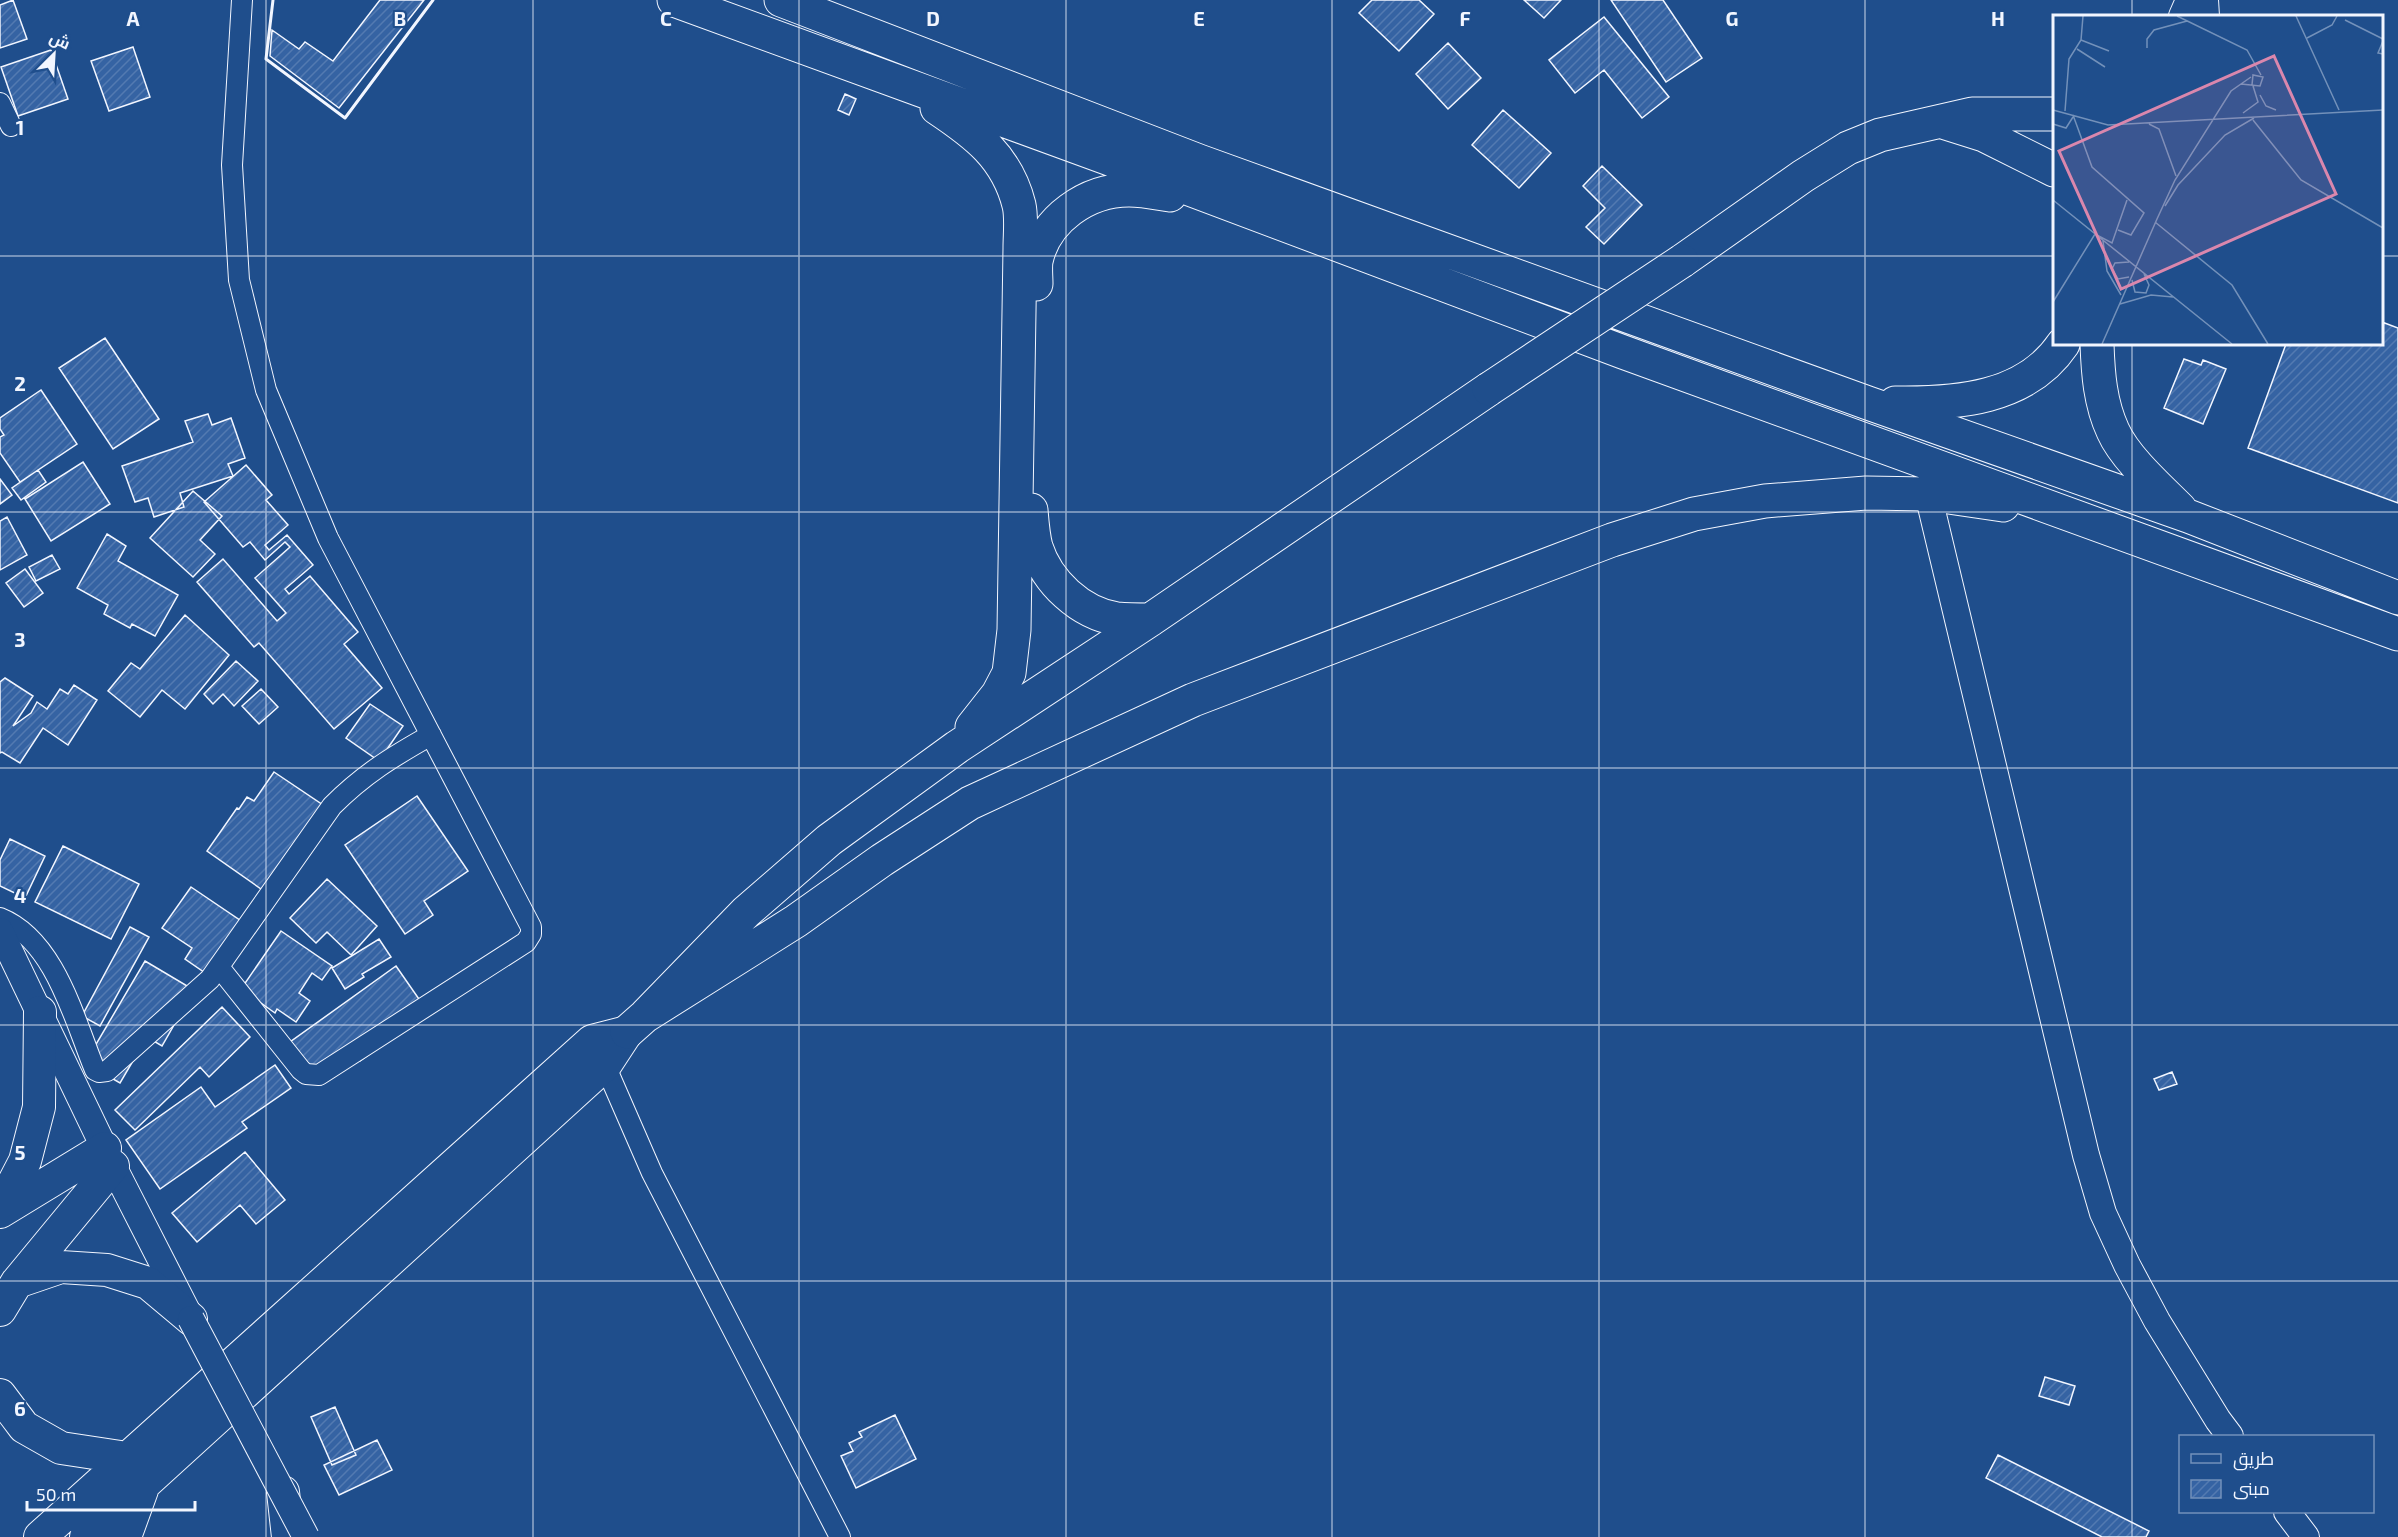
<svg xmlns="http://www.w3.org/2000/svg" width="2398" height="1537" viewBox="0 0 2398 1537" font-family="'Exo 2',Cairo,sans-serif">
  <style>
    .building { fill: url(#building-hatch); stroke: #f2f6ff; stroke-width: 1.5 }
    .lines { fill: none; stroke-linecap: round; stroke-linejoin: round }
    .minor-casing { stroke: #f2f6ff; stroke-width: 22 }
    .tertiary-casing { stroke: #f2f6ff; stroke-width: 28 }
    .primary-casing { stroke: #f2f6ff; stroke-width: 34 }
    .trunk-casing { stroke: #f2f6ff; stroke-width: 35 }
    .minor { stroke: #1f4e8c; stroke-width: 20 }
    .tertiary { stroke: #1f4e8c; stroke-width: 26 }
    .primary { stroke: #1f4e8c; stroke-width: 32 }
    .trunk { stroke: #1f4e8c; stroke-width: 33 }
    .tertiary-bridge-casing { stroke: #f2f6ff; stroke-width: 28; stroke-linecap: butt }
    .trunk-bridge-casing { stroke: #f2f6ff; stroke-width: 35; stroke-linecap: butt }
    .tertiary-bridge { stroke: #1f4e8c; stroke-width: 26 }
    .trunk-bridge { stroke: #1f4e8c; stroke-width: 33 }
    .wall { stroke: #f2f6ff; stroke-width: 3 }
    .grid { fill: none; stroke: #f2f6ff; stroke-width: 1.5; stroke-opacity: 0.55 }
    .inset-road { fill: none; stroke: #7391ba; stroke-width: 1.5 }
    .view { fill: #da87ad; fill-opacity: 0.15; stroke: #da87ad; stroke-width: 3 }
    .inset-edge { fill: none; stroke: #f2f6ff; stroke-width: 3 }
    .grid-label { font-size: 20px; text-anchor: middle; font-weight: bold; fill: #f2f6ff; stroke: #1f4e8c; stroke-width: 4.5; stroke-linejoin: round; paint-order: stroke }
  </style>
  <defs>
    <pattern id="building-hatch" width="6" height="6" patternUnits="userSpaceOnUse" patternTransform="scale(1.5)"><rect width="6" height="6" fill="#3563a3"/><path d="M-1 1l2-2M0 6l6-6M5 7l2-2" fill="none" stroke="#537ab1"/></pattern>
  </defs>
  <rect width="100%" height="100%" fill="#1f4e8c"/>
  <!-- building -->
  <path class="building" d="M13 0 27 39 0 48V5Z
    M380 0H424L339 108 270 56 272 30 299 49 305 42 333 61Z
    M1372 0H1419L1434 14 1399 51 1359 13Z
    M1524 0H1561L1544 18Z
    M1611 0H1663L1702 58 1666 82Z
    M1604 17 1669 97 1642 118 1604 70 1575 93 1549 60Z
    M1448 43 1481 78 1448 109 1416 74Z
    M133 47 150 97 109 111 91 61Z
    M51 50 68 99 18 116 1 67Z
    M845 94 856 99 849 115 838 110Z
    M1503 110 1551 153 1519 188 1472 145Z
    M1602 166 1642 205 1604 244 1586 227 1605 208 1583 186Z
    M2382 322 2398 328V503L2248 448 2286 344H2382Z
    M105 338 159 419 113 449 59 368Z
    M2184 359 2201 365 2203 360 2226 369 2203 424 2164 408Z
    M41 390 77 444 20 482 0 453V437L4 435 0 429V418Z
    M208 414 212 425 231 418 245 458 228 464 233 476 180 493 184 507 154 517 148 498 135 502 122 466 193 442 185 421Z
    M83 462 110 504 51 541 25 499Z
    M246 465 272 495 266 500 288 525 265 545 269 550 287 535 313 565 285 589 289 594 310 576 358 632 344 644 382 688 334 729 259 643 254 647 197 582 223 559 277 621 286 613 255 578 290 547 285 542 265 560 250 542 243 547 204 502Z
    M38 470 46 482 21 500 12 488Z
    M0 479 12 495 0 504Z
    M193 491 222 516 200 540 215 554 193 577 150 538Z
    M7 517 27 555 0 570V521Z
    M107 534 126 546 118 561 178 595 155 636 132 624 130 628 104 614 108 605 77 588Z
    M52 555 60 569 36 581 29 567Z
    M25 569 43 593 24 607 6 583Z
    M185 615 229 655 185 709 162 690 140 717 108 691 131 663 140 669Z
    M236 661 258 681 234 706 223 694 213 704 204 694Z
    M5 678 33 696 13 726 31 713 37 702 47 709 60 689 68 694 74 685 97 700 68 745 43 728 20 763 2 752 0 753V682Z
    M261 689 278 707 259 724 242 706Z
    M370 704 403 726 379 761 346 738Z
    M274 772 326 807 271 896 207 851 237 808 239 809 247 797 254 801Z
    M417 796 468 871 424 901 433 915 405 934 345 845Z
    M10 839 45 856 25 898 0 886V860Z
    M63 846 139 884 111 939 35 902Z
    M327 879 377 926 351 955 327 932 316 943 290 918Z
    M191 887 250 927 214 979 185 959 192 948 162 928Z
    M130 927 149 937 100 1026 82 1016Z
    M281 931 332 966 322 980 312 973 299 993 310 1001 296 1022 277 1009 275 1013 241 989Z
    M379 939 391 957 362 974 364 977 345 989 332 968Z
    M145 961 194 990 162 1046 147 1037 120 1083 85 1063Z
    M396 966 428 1012 360 1061 358 1058 321 1085 290 1042Z
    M222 1007 250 1037 209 1077 200 1067 135 1130 115 1110Z
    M275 1065 291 1088 242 1122 247 1128 160 1189 126 1140 201 1087 215 1107Z
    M2172 1072 2177 1084 2159 1090 2154 1079Z
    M245 1152 285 1200 256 1224 240 1205 197 1242 172 1213Z
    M2045 1377 2075 1386 2069 1405 2039 1396Z
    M335 1407 356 1455 332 1465 311 1417Z
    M895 1415 916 1459 856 1488 841 1456 853 1451 849 1443 862 1437 859 1432Z
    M377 1440 392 1470 339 1495 324 1465Z
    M1998 1455 2149 1531 2146 1537H2102L1986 1478Z"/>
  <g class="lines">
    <!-- minor casing -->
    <g class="minor-casing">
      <path id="minor" d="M0 103 11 126
        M0 918C55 940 74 1019 95 1070L99 1072 107 1071 210 979 332 806C364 774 392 757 431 735
        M219 967 301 1070 306 1074 319 1075 526 942 531 934V927L328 538 266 390 239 280 232 165 242 0
        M601 1056 652 1173 840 1537"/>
    </g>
    <!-- tertiary casing -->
    <g class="tertiary-casing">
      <path id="tertiary" d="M2205 0 2206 16
        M2182 16 2189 0
        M1928 494 2086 1155 2103 1213 2127 1265 2157 1321 2218 1420 2230 1436
        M0 931 113 1166 188 1313
        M2287 1512 2306 1537"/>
    </g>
    <!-- primary casing -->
    <g class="primary-casing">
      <path id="primary" d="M0 1209 25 1161 39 1107 40 1012
        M0 1212 105 1148
        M18 1281 113 1166
        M0 1310 17 1282 61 1267 107 1270 148 1283 191 1319
        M0 1395 24 1427 61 1448 127 1458
        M283 1492 288 1537
        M40 1537 592 1041 627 1032
        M86 1537 606 1064 627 1032
        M125 1537 142 1490"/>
    </g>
    <!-- trunk casing -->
    <g class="trunk-casing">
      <path id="trunk" d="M674 0 1107 158 1623 352 2398 634
        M781 0 1199 161 1868 403 2188 516 2398 598
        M937 108C976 134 1007 157 1019 205 1022 218 1020 234 1020 248L1014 630 1009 673 998 694 972 727
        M1946 123 1984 135 2054 170
        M1682 261 1803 176 1848 148 1880 135 1972 114H2054
        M1036 284C1036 277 1035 268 1036 261 1045 219 1087 190 1129 190 1142 190 1157 193 1170 195
        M2097 344C2098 373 2100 403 2113 431 2125 458 2159 488 2180 509
        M1895 403C1956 404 2026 399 2063 344
        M1031 510C1032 522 1033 536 1036 547 1047 582 1080 613 1117 619 1128 620 1139 620 1150 620
        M645 1016 796 921 882 860 970 803 1193 700 1612 540 1694 514 1765 501 1866 493 1928 494 2003 505
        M627 1032 645 1016 746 912 829 840 957 747 1150 620 1489 389"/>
    </g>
    <!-- minor -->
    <use href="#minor" class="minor"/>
    <!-- tertiary -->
    <use href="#tertiary" class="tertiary"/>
    <!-- primary -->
    <use href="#primary" class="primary"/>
    <!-- trunk -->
    <use href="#trunk" class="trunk"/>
    <!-- tertiary-bridge casing -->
    <g class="tertiary-bridge-casing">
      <path id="tertiary-bridge" d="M191 1319 306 1537"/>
    </g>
    <!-- trunk-bridge casing -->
    <g class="trunk-bridge-casing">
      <path id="trunk-bridge" d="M1489 389 1682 261"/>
    </g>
    <!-- tertiary-bridge -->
    <use href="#tertiary-bridge" class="tertiary-bridge"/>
    <!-- trunk-bridge -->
    <use href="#trunk-bridge" class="trunk-bridge"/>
    <!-- wall -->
    <path class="wall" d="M273 0 266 59 345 118 433 0"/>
  </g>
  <!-- grid -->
  <path class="grid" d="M266 0V1537M533 0V1537M799 0V1537M1066 0V1537M1332 0V1537M1599 0V1537M1865 0V1537M2132 0V16M0 256H2054M2382 256H2398M2132 344V1537M0 512H2398M0 768H2398M0 1025H2398M0 1281H2398"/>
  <!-- overview -->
  <g transform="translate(2053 15)">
    <rect width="330" height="330" fill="#1f4e8c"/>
    <path class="inset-road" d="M124 1 194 35 208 60M243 1 286 95M292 5 330 24M254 23 279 10 284 1M28 25 56 36M330 26 325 38 330 39M94 33V24L101 15 134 6M24 34 52 52M188 69 207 71 210 62 200 60 199 70M207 80 213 91 223 95M0 95 55 110 330 95M12 96 16 44 28 25 30 1M190 98 205 87 200 71M20 100 39 152 91 198 78 220 65 215M200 105 248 165 330 213M0 109 13 113 20 102M96 109 106 114 123 161M0 185 179 329M112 191 125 170 172 120 201 103M104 204 122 165 178 76 198 62M102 207 179 270 215 329M50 226 54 256 68 280M76 262 65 264 59 254 62 248 76 247M79 265 82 277 93 278 96 270 91 259M0 287 42 219 59 228 74 185M67 289 98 280 120 282M49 329 104 204"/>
    <path class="view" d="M221 41 283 179 68 274 6 136Z"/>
    <rect width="330" height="330" class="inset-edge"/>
  </g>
  <g class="grid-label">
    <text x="133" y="26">A</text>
    <text x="400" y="26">B</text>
    <text x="666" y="26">C</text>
    <text x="933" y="26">D</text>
    <text x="1199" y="26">E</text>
    <text x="1465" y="26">F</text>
    <text x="1732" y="26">G</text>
    <text x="1998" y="26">H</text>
    <text x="20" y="135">1</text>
    <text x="20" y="391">2</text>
    <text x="20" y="647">3</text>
    <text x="20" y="903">4</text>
    <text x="20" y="1160">5</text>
    <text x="20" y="1416">6</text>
  </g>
  <!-- legend -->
  <rect x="2179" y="1435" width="195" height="78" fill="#1f4e8c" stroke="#7391ba" stroke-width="1.5"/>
  <rect x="2191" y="1454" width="30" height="9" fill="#1f4e8c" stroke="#7391ba" stroke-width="1.5"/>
  <text x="2233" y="1465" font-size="18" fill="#f2f6ff">طريق</text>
  <rect x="2191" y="1480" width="30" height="18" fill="url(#building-hatch)" stroke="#7391ba" stroke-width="1.5"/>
  <text x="2233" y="1495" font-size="18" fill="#f2f6ff">مبنى</text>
  <!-- north arrow -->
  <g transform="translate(54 54) rotate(24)" stroke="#1f4e8c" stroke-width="4.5" paint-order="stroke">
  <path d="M0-4.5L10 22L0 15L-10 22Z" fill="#f2f6ff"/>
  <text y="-9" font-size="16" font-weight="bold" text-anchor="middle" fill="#f2f6ff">ش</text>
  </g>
  <!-- scale -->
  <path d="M27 1501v9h168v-9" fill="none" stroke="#f2f6ff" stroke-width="3"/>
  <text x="36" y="1501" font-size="18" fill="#f2f6ff" stroke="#1f4e8c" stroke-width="4.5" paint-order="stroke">50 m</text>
</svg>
